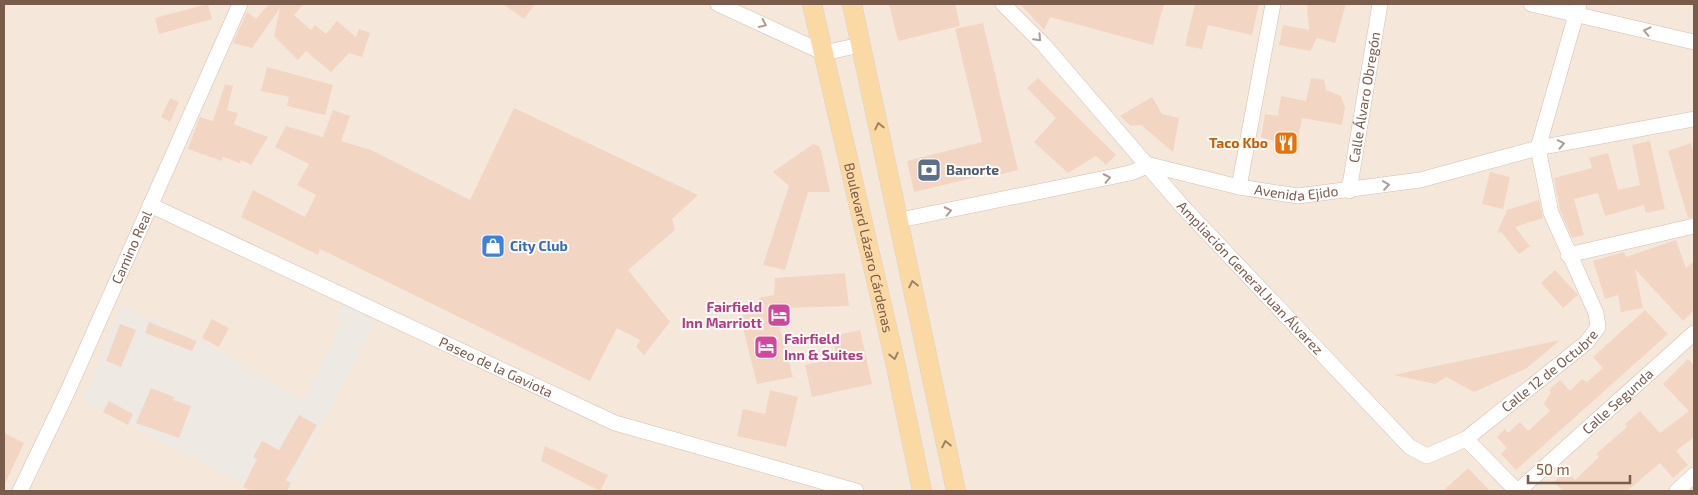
<svg xmlns="http://www.w3.org/2000/svg" width="1698" height="495" viewBox="0 0 1698 495" font-family="'Exo 2',sans-serif">
  <style>
    .residential { fill: #f5e8da }
    .industrial { fill: #efe9e4 }
    .building { fill: #f3d5c3 }
    .lines { fill: none; stroke-linecap: round; stroke-linejoin: round }
    .minor-casing { stroke: #d1beb0; stroke-width: 16 }
    .major-casing { stroke: #dad1cd; stroke-width: 20 }
    .minor { stroke: #fff; stroke-width: 15 }
    .major { stroke: #fbd9a5; stroke-width: 19 }
    .oneway { stroke: #af9d94 }
    .oneway2 { stroke: #a18267 }
    .labels { text-anchor: middle; stroke-width: 4; stroke-linejoin: round; paint-order: stroke }
    .street-label { font-size: 14px; fill: #7a5c4d; stroke: #fffaf3 }
    .food-label { font-size: 14px; font-weight: bold; fill: #c56008; stroke: #fffaf3; text-anchor: end }
    .service-label { font-size: 14px; font-weight: bold; fill: #4e5e75; stroke: #fffaf3; text-anchor: start }
    .shop-label { font-size: 14px; font-weight: bold; fill: #366cbe; stroke: #fffaf3; text-anchor: start }
    .hotel-label { font-size: 14px; font-weight: bold; fill: #b23c85; stroke: #fffaf3; text-anchor: end }
  </style>
  <rect width="100%" height="100%" fill="#fdf6ec"/>
  <!-- residential -->
  <path class="residential" d="M4 4H1694V491H4Z"/>
  <!-- industrial -->
  <path class="industrial" d="M343 301 378 317 288 491H256L83 400 122 306 199 340 300 398 307 395 342 320 336 317Z"/>
  <!-- building -->
  <path class="building" d="M208 4 212 19 159 34 155 18Z
    M269 4H304L294 15 311 30 315 25 326 34 337 21 356 37 359 29 370 33 362 57 349 53 331 72 306 51 298 60 274 36 280 8 252 48 233 43 247 12 256 19Z
    M503 4H535L524 19Z
    M889 4H955L960 26 898 41Z
    M1020 4H1164L1153 45 1050 17 1044 30Z
    M1195 4H1259L1252 35 1208 25 1202 49 1185 46Z
    M1307 4H1346L1335 43 1317 38 1310 52V51L1279 45 1283 25 1309 30Z
    M983 23 1018 170 990 177 989 174 914 192 907 161 982 142 955 29Z
    M267 67 333 85 325 115 287 106 289 97 261 91Z
    M1038 78 1116 155 1106 165 1096 156 1068 173 1034 142 1056 118 1027 88Z
    M1311 78 1324 80 1326 90 1341 96 1345 108 1342 125 1302 118 1295 154 1275 150 1277 141 1261 138 1265 114 1278 116 1281 96 1306 101Z
    M225 84 233 86 227 110 238 113 234 124 268 137 251 165 241 160 240 163 223 157 222 161 188 149 200 117 213 121Z
    M1152 97 1162 114 1179 118 1173 152 1141 125 1131 126 1120 116Z
    M170 98 179 102 170 122 161 117Z
    M514 108 698 195 672 219 675 230 628 270 670 322 644 355 636 347 640 340 617 328 590 381 320 249 318 255 241 217 253 190 305 217 316 195 297 185 309 164 275 147 286 126 323 137 333 110 350 116 341 141 371 150 470 200Z
    M1650 141 1665 209 1646 213 1644 205 1605 216 1598 193 1574 199 1584 235 1572 238 1560 210 1554 178 1592 168 1589 158 1608 153 1618 190 1640 185 1632 145Z
    M1691 143 1694 153V217L1688 218 1668 151Z
    M813 144 819 146 821 150 830 192H808L785 270 763 265 789 186 773 172Z
    M1490 172 1510 177 1503 209 1482 204Z
    M1539 200 1543 218 1515 227 1530 246 1519 254 1501 232 1497 233 1507 210Z
    M1676 240 1686 268 1694 261V310L1683 321 1635 269 1643 308 1621 312 1618 295 1605 299 1593 261 1624 252 1626 257Z
    M1555 270 1578 295 1563 308 1541 283Z
    M845 273 849 306 784 308 777 318 793 377 757 384 740 316 755 312 754 307 761 305 759 298 774 295 775 278Z
    M1645 310 1668 334 1516 470 1501 454 1507 448 1497 437 1505 429 1508 433 1520 422 1528 431 1550 411 1544 404 1551 392 1549 390 1560 380 1570 391 1582 379 1587 382 1603 368 1593 357Z
    M212 319 229 328 219 347 202 338Z
    M149 322 197 341 192 351 145 333Z
    M120 324 136 330 121 367 106 361Z
    M860 330 872 384 812 397 805 365 837 358 832 336Z
    M1560 340 1527 368 1474 392 1446 377 1435 384 1393 375Z
    M1688 359 1694 365V437L1676 451 1688 465 1673 478 1660 463 1627 491H1563L1554 482 1566 470 1575 480 1599 457 1596 454 1627 427 1625 424 1640 411 1660 433 1689 411 1663 384Z
    M151 388 174 397 173 400 191 406 179 438 136 423Z
    M770 390 798 397 786 447 737 436 743 409 765 414Z
    M109 401 133 414 128 425 103 412Z
    M299 415 317 425 286 480 291 483 287 491H252L243 487 257 459 253 457 262 441 279 450Z
    M4 433 24 443 4 486Z
    M545 446 608 475 600 491 541 461Z
    M1468 468 1490 491H1443Z"/>
  <g class="lines">
    <!-- minor casing -->
    <g class="minor-casing">
      <g id="minor">
        <path d="M718 4 824 53 860 45"/>
        <path id="s1" d="M1003 4 1043 44 1182 206 1410 447 1427 456 1466 439 1517 491"/>
        <path d="M1531 4 1694 42"/>
        <path d="M1239 187 1273 4"/>
        <path id="s2" d="M1349 191 1380 4"/>
        <path id="s3" d="M150 205 615 423 856 491"/>
        <path id="s4" d="M900 220 1130 173 1150 165 1239 187 1298 196 1420 180 1538 148 1694 119"/>
        <path d="M1568 255 1694 226"/>
        <path id="s5" d="M1466 439 1587 342 1598 327 1596 313 1551 213 1538 148 1579 4"/>
        <path id="s6" d="M20 491 66 395 240 4"/>
        <path id="s7" d="M1518 491 1694 333"/>
        <path d="M1677 491 1694 475"/>
      </g>
    </g>
    <!-- major casing -->
    <g class="major-casing">
      <g id="major">
        <path id="s8" d="M812 4 894 357 922 491"/>
        <path d="M852 4 956 491"/>
      </g>
    </g>
    <!-- minor -->
    <use href="#minor" class="minor"/>
    <!-- major -->
    <use href="#major" class="major"/>
  </g>
  <!-- one-way arrows -->
  <defs><path id="oneway-chevron" d="M-2-3.5L2.5 0L-2 3.5" fill="none" stroke-width="1.6" stroke-linecap="round" stroke-linejoin="round" transform="scale(1.25)"/></defs>
  <g class="oneway">
    <use href="#oneway-chevron" transform="translate(763 24) rotate(25)"/>
    <use href="#oneway-chevron" transform="translate(1647 31) rotate(-167)"/>
    <use href="#oneway-chevron" transform="translate(1038 38) rotate(46)"/>
    <use href="#oneway-chevron" transform="translate(1561 144) rotate(-11)"/>
    <use href="#oneway-chevron" transform="translate(1107 178) rotate(-12)"/>
    <use href="#oneway-chevron" transform="translate(1386 185) rotate(-9)"/>
    <use href="#oneway-chevron" transform="translate(948 211) rotate(-12)"/>
  </g>
  <g class="oneway2">
    <use href="#oneway-chevron" transform="translate(879 126) rotate(-103)"/>
    <use href="#oneway-chevron" transform="translate(913 284) rotate(-102)"/>
    <use href="#oneway-chevron" transform="translate(894 356) rotate(77)"/>
    <use href="#oneway-chevron" transform="translate(946 444) rotate(-102)"/>
  </g>
  <!-- icons -->
  <defs>
    <g id="restaurant-square" transform="scale(1.25)"><rect x="-9" y="-9" width="18" height="18" rx="4" fill="#e8710a" stroke="#fffaf3"/><path d="M-5-6h1v4h1v-4h1v4h1v-4h1v5L-1.5 .5V6h-2V.5L-5-1ZM5-6V6H3V1.5H1.5Q1.5-4 5-6Z" fill="#fff"/></g>
    <g id="bank-square" transform="scale(1.25)"><rect x="-9" y="-9" width="18" height="18" rx="4" fill="#5c6f8a" stroke="#fffaf3"/><path d="M-6-4H6V4H-6ZM0-2.3a2.3 2.3 0 1 0 0 4.6a2.3 2.3 0 1 0 0-4.6Z" fill="#fff"/></g>
    <g id="shop-square" transform="scale(1.25)"><rect x="-9" y="-9" width="18" height="18" rx="4" fill="#3f7fe0" stroke="#fffaf3"/><path d="M-5-2.5h2.3a2.7 3.5 0 0 1 5.4 0H5L5.5 6h-11ZM-1.5-2.5h3a1.5 2.3 0 0 0-3 0Z" fill="#fff"/></g>
    <g id="hotel-square" transform="scale(1.25)"><rect x="-9" y="-9" width="18" height="18" rx="4" fill="#d1479c" stroke="#fffaf3"/><path d="M-6-4.5h1.5V1H6V5H4.5V3h-9V5H-6ZM-4 0a1.8 1.8 0 1 1 3.6 0ZM.5 0V-2.5h3Q6-2.5 6 0Z" fill="#fff"/></g>
  </defs>
  <g fill-rule="evenodd">
    <use href="#restaurant-square" x="1286" y="143"/>
    <use href="#bank-square" x="929" y="170"/>
    <use href="#shop-square" x="493" y="246"/>
    <use href="#hotel-square" x="779" y="315"/>
    <use href="#hotel-square" x="766" y="347"/>
  </g>
  <g class="labels">
    <!-- street labels -->
    <g class="street-label">
      <text dy="5" stroke="none"><textPath href="#s2" startOffset="95">Calle Álvaro Obregón</textPath></text>
      <text dy="5" stroke="none"><textPath href="#s4" startOffset="406">Avenida Ejido</textPath></text>
      <text dy="5" stroke="none"><textPath href="#s8" startOffset="250">Boulevard Lázaro Cárdenas</textPath></text>
      <text dy="5" stroke="none"><textPath href="#s6" startOffset="268">Camino Real</textPath></text>
      <text dy="5" stroke="none"><textPath href="#s1" startOffset="369">Ampliación General Juan Álvarez</textPath></text>
      <text dy="5" stroke="none"><textPath href="#s3" startOffset="382">Paseo de la Gaviota</textPath></text>
      <text dy="5" stroke="none"><textPath href="#s5" startOffset="108">Calle 12 de Octubre</textPath></text>
      <text dy="5" stroke="none"><textPath href="#s7" startOffset="134">Calle Segunda</textPath></text>
    </g>
    <!-- food labels -->
    <g class="food-label">
      <text x="1268" y="148">Taco Kbo</text>
    </g>
    <!-- service labels -->
    <g class="service-label">
      <text x="946" y="175">Banorte</text>
    </g>
    <!-- shop labels -->
    <g class="shop-label">
      <text x="510" y="251">City Club</text>
    </g>
    <!-- hotel labels -->
    <g class="hotel-label">
      <text x="762" y="312">Fairfield<tspan x="762" dy="16">Inn Marriott</tspan></text>
      <text x="784" y="344" text-anchor="start">Fairfield<tspan x="784" dy="16">Inn &amp; Suites</tspan></text>
    </g>
  </g>
  <!-- border -->
  <rect width="1698" height="495" fill="none" stroke="#7a5c4d" stroke-width="10"/>
  <!-- scale -->
  <path d="M1528 475v8h102v-8" fill="none" stroke="#7a5c4d" stroke-width="2.5"/>
  <text x="1536" y="475" font-size="15" fill="#7a5c4d" stroke="#fffaf3" stroke-width="4" paint-order="stroke">50 m</text>
</svg>
